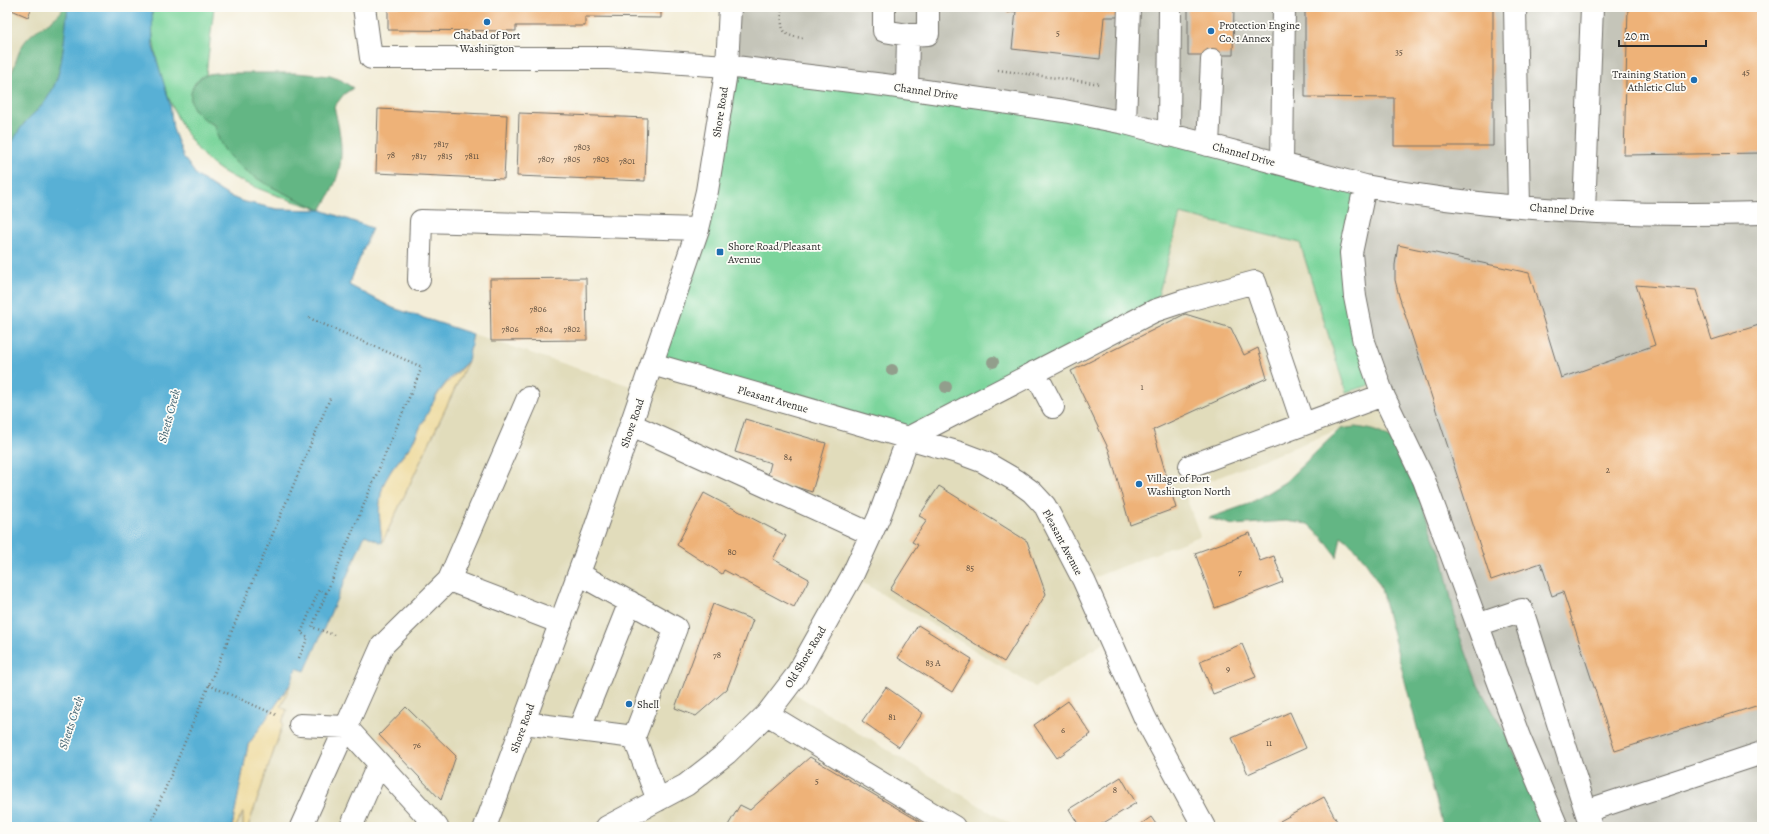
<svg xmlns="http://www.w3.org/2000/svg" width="1769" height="834" viewBox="0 0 1769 834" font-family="Alegreya,serif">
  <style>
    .built { fill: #e1dcbb }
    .industrial { fill: #c5c5b9 }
    .green { fill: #7bd59c; stroke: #538064 }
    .forest { fill: #64b684; stroke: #487058 }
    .sand { fill: #eeda9e; stroke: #8c8264 }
    .water { fill: #58b0d5; stroke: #426e80 }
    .building { fill: #eeb278 }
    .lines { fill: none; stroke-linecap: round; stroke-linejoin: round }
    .minor-casing { stroke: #716f68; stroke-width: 24 }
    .major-casing { stroke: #716f68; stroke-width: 24 }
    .path { stroke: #716f68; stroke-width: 2.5; stroke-dasharray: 1 3; stroke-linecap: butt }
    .minor { stroke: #fff; stroke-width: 22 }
    .major { stroke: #fff; stroke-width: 22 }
    .tree { fill: #929e8c }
    .poi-dot { fill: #1f6fb2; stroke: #fdfcf7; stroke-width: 1.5 }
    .labels { text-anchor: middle; stroke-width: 3.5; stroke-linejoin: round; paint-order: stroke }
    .number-label { font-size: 9px; fill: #5c4d3e }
    .poi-label { font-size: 11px; fill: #2b2b2b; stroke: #fdfcf7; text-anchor: start }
    .street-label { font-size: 11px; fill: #2b2b2b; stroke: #fdfcf7 }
    .water-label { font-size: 12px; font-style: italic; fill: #3d606f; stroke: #fdfcf7 }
  </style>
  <rect width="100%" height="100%" fill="#fdfcf7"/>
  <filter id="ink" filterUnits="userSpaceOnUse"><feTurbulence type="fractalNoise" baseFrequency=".025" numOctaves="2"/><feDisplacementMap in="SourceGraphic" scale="8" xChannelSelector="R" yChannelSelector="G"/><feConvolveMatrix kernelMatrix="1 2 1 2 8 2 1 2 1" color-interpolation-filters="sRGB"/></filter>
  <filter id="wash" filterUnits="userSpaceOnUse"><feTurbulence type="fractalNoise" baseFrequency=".012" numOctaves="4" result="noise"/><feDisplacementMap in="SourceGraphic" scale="16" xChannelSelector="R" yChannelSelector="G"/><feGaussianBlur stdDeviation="0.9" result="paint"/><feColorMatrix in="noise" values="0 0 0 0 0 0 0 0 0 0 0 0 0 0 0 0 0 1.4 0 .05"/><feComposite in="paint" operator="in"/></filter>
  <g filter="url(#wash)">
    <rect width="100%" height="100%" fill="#f3edd8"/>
    <!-- built -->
    <path class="built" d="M7 7H68L7 155Z
      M1180 214 1300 242 1346 392 1378 383 1399 445 1340 429 1184 491 1200 536 1085 581 1110 639 1035 687 852 576 787 689 1015 827H232L248 745 291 683 297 668 305 671 365 535 382 542 468 361 473 334 643 390 652 364 1154 311Z"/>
    <!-- industrial -->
    <path class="industrial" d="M730 7H1762V827H1554L1541 809 1504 731 1478 685 1458 631 1399 445 1351 253 726 70Z"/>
    <!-- green -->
    <path class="green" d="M152 7H214L206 75 195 83 191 93 206 121 215 125C216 129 217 135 219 139 233 174 289 195 321 210 288 199 252 189 222 171 177 144 148 57 152 7Z
      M726 70 1064 111 1363 185 1351 253 1378 383 1346 392 1300 243 1180 214 1154 311 908 438 652 364 699 229Z"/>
    <!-- forest -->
    <path class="forest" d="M64 7H68C64 34 64 74 48 97 43 106 36 111 29 118 19 128 13 142 7 155V81C16 69 16 51 27 39 38 26 56 22 64 7Z
      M231 73H296L330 76 341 80 353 88 344 94 334 107C345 150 345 172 321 210 289 195 233 174 219 140 217 135 216 129 215 125 199 118 185 106 193 87 195 83 201 76 206 75 213 72 224 73 231 73Z
      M1355 427C1374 429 1384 433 1399 445L1442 557 1458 631 1478 685 1504 731 1541 809 1554 827H1443L1380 585C1369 567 1359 548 1341 536L1337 557 1323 538 1308 524 1286 521 1233 525 1209 518 1249 504 1285 482 1340 429Z"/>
    <!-- sand -->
    <path class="sand" d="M468 361 382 543C380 526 378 510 381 494 384 475 399 462 410 447 421 430 427 409 439 393 447 381 459 373 468 361Z
      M291 683 281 707 287 710 282 722 283 724 248 827H243V812L236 827H232L248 745Z"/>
    <!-- water -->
    <path class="water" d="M68 7H152L153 47 170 104 173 129 184 158 197 176 227 195 241 201 277 209 321 210 372 228 349 285 393 308 473 334 468 361 448 380 438 393 411 445 392 469 384 483 381 493 379 513 382 543 365 535 305 671 296 668 291 683 248 745 232 827H7V155C12 142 19 128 29 118 36 111 43 106 48 97 64 74 64 34 68 7Z"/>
    <g id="blocks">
      <!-- building -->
      <path class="building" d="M7 7H32L28 17 7 8Z
        M388 7H661V18L585 17V26H516V31L388 30Z
        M1007 7H1118V17H1104L1100 59 1012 49 1016 11 1007 13Z
        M1188 7H1234L1233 55H1188Z
        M1305 7H1493V146H1394V98L1305 97Z
        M1628 7H1762V153L1624 155Z
        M378 109 507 115 504 179 376 173Z
        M519 113 647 118 645 181 517 176Z
        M1398 245 1529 273 1561 378 1655 345 1636 285 1696 290 1712 340 1762 324V704L1615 751 1563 592 1552 596 1541 563 1491 580 1399 296 1395 280V265Z
        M586 278 587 340 491 341 490 279Z
        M1185 314 1231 328 1244 355 1258 348 1267 378 1153 430 1176 508 1130 525 1109 450 1071 371Z
        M745 419 826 443 812 492 767 478 771 463 735 452Z
        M939 486 1027 541 1046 594 1004 662 890 590 918 545 912 542 927 520 919 516Z
        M704 493 786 536 773 559 809 579 794 607 724 570 722 574 677 545Z
        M1250 533 1260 561 1274 556 1283 582 1215 608 1195 553Z
        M713 604 753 620 727 689 696 716 675 708Z
        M918 625 972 659 952 692 898 658Z
        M1242 644 1256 677 1213 694 1200 661Z
        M886 687 923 713 899 747 862 721Z
        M1068 701 1091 734 1057 758 1034 725Z
        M406 707 456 756 441 800 379 735Z
        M1290 712 1306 748 1248 774 1232 738Z
        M810 757 929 827H727L740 805 750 810Z
        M1121 777 1136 803 1097 827H1080L1069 809Z
        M1324 797 1340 827H1283L1280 821Z
        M1151 817 1158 827H1137Z"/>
    </g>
  </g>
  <g filter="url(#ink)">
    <use href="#blocks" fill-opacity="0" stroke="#716f68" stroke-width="1"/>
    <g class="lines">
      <!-- minor casing -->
      <g class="minor-casing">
        <path id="minor" d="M364 7 371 58H608L727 66 884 85 1064 111 1125 123 1365 186C1495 211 1630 217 1762 213
          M884 7V31L908 35 928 34V7
          M1515 7 1519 206
          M907 88 908 35
          M1125 123 1129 7
          M1169 135 1170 7
          M1208 145 1212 60
          M1282 164 1284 7
          M1365 186 1351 253 1355 297 1364 342 1383 395 1424 480 1519 737 1557 827
          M1584 211 1592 7
          M419 280 421 221 698 229
          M652 364 960 453 984 462 1017 481 1032 492 1045 506 1084 581 1145 718 1204 827
          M1035 372 1053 407
          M632 425 871 534
          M908 438 1154 311 1184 301 1255 282 1303 424
          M1190 466 1383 395
          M579 574 676 628 634 737 658 800
          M449 580 561 623
          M1477 625 1522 610 1591 827
          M767 714 954 827
          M524 723 634 737
          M300 725 346 727 301 827
          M579 730 630 602
          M1586 811 1762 753
          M351 827 379 763
          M437 827 346 727 382 646 449 580 528 398
          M607 827 686 785 727 753 767 714 796 676 852 576 879 517 908 438"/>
      </g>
      <!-- major casing -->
      <g class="major-casing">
        <path id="major" d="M485 827 594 532 698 229 707 191 727 66 730 7"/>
      </g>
      <!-- path -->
      <path class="path" d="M782 7C781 29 780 36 804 38
        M998 70 1101 84
        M309 318 422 367 312 627 334 635
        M299 658 308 637 301 633 319 590 326 593
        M209 685 276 715
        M149 827 331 396"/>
      <!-- minor -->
      <use href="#minor" class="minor"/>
      <!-- major -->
      <use href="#major" class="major"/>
    </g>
    <!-- trees -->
    <g class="tree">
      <circle cx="993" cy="362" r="6"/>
      <circle cx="892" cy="370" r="6"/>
      <circle cx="946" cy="387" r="6"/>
    </g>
  </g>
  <!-- markers -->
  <g class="poi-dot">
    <circle cx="487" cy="22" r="4"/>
    <circle cx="1211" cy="31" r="4"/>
    <circle cx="1694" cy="80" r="4"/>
    <rect x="716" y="248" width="8" height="8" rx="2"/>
    <circle cx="1139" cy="484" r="4"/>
    <circle cx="629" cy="704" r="4"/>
  </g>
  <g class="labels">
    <!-- number labels -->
    <g class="number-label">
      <text x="1058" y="36">5</text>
      <text x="1399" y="55">35</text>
      <text x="1746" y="75">45</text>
      <text x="441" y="147">7817</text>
      <text x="582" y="150">7803</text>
      <text x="391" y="158">78</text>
      <text x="419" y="159">7817</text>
      <text x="445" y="159">7815</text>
      <text x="472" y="159">7811</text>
      <text x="546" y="162">7807</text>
      <text x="572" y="162">7805</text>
      <text x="601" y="162">7803</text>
      <text x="627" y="164">7801</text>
      <text x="538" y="312">7806</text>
      <text x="510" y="332">7806</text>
      <text x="544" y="332">7804</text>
      <text x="572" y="332">7802</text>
      <text x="1142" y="390">1</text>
      <text x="788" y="460">84</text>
      <text x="1608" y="473">2</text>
      <text x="732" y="555">80</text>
      <text x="970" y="571">85</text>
      <text x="1240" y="575">7</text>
      <text x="717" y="658">78</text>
      <text x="933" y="666">83 A</text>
      <text x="1228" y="672">9</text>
      <text x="892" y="720">81</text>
      <text x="1063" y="733">6</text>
      <text x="1269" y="746">11</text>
      <text x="417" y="748">76</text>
      <text x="817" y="784">5</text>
      <text x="1115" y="793">8</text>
    </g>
    <!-- poi labels -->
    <g class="poi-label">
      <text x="1219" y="29">Protection Engine<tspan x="1219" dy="13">Co. 1 Annex</tspan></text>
      <text x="487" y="39" text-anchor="middle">Chabad of Port<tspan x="487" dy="13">Washington</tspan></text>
      <text x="1686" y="78" text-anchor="end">Training Station<tspan x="1686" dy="13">Athletic Club</tspan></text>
      <text x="728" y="250">Shore Road/Pleasant<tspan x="728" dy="13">Avenue</tspan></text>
      <text x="1147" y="482">Village of Port<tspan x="1147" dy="13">Washington North</tspan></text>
      <text x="637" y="708">Shell</text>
    </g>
    <!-- street labels -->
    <g class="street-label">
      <text transform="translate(926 91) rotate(8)" y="4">Channel Drive</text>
      <text transform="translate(720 112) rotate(-81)" y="4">Shore Road</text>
      <text transform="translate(1244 154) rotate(15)" y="4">Channel Drive</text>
      <text transform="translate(1562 209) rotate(4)" y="4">Channel Drive</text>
      <text transform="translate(773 399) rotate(16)" y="4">Pleasant Avenue</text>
      <text transform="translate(632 423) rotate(-71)" y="4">Shore Road</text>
      <text transform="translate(1063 542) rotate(62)" y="4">Pleasant Avenue</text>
      <text transform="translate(805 657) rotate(-59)" y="4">Old Shore Road</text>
      <text transform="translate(522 728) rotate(-70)" y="4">Shore Road</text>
    </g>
    <!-- water labels -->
    <g class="water-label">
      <text transform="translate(169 416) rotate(-75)" y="4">Sheets Creek</text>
      <text transform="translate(71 723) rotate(-72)" y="4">Sheets Creek</text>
    </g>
  </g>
  <!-- margin -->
  <rect width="1769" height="834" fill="none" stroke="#fdfcf7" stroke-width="24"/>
  <!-- scale -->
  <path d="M1619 40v6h87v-6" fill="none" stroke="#2b2b2b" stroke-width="2"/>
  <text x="1625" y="40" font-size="12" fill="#2b2b2b" stroke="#fdfcf7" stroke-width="3" paint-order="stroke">20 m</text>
</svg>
